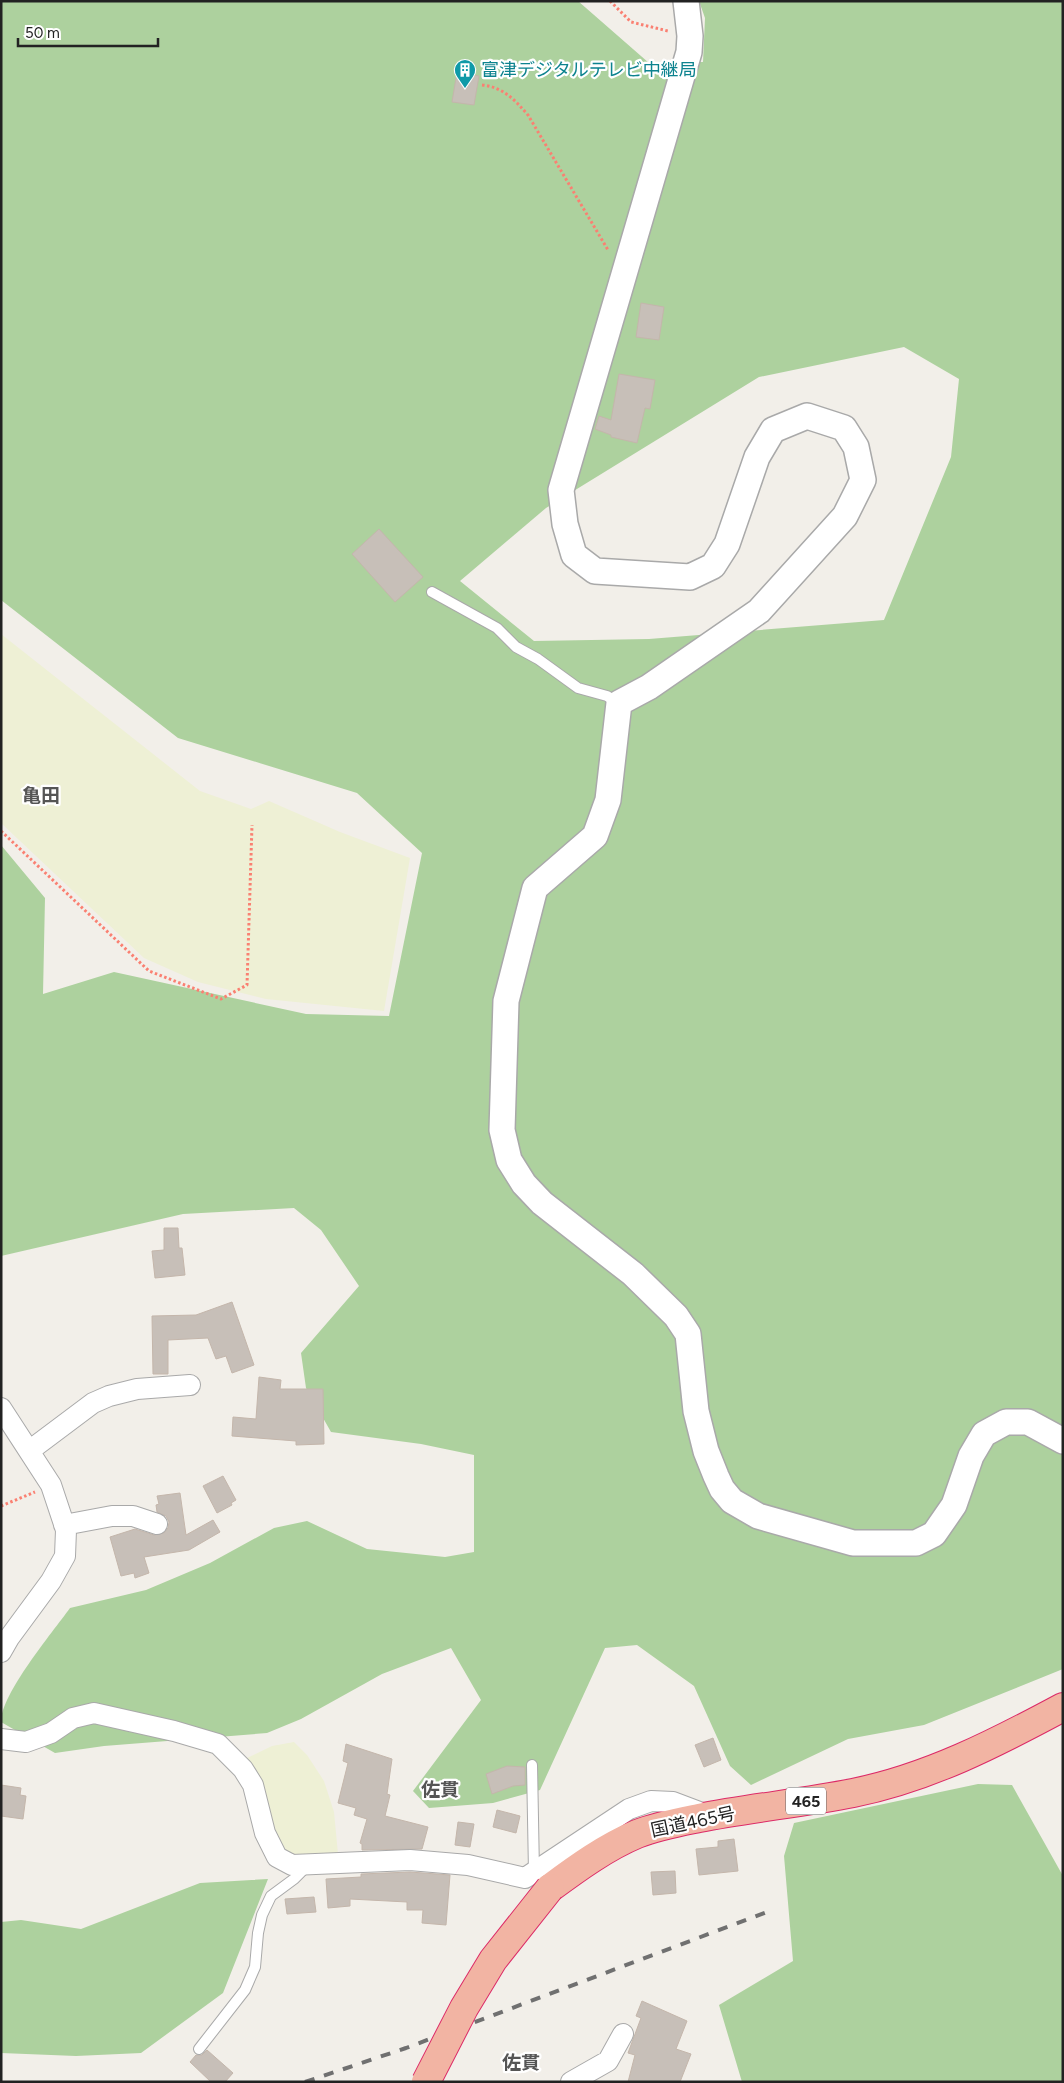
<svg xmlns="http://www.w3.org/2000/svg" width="1064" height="2083" viewBox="0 0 1064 2083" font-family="Figtree,'Noto Sans JP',sans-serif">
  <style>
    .farmland { fill: #eef0d5 }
    .forest { fill: #add19e; fill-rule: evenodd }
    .building { fill: #c7bfb8; stroke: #c4b6ab }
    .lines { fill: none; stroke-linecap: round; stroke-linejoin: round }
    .service-casing { stroke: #a9a9a9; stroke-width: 12 }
    .minor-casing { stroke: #a9a9a9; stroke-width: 22 }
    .tertiary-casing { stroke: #a9a9a9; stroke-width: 28 }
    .trunk-casing { stroke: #dc2a67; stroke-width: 30 }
    .path { stroke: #fa8072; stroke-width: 3; stroke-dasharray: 2.5 2.5; stroke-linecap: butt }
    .service { stroke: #fff; stroke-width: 10 }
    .minor { stroke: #fff; stroke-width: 20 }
    .tertiary { stroke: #fff; stroke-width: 25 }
    .trunk { stroke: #f2b4a3; stroke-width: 28 }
    .rail { stroke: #707070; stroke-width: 4; stroke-dasharray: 10 10; stroke-linecap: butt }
    .trunk-bridge-casing { stroke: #dc2a67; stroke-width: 30; stroke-linecap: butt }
    .trunk-bridge { stroke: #f2b4a3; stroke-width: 28 }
    .labels { text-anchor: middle; stroke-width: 4.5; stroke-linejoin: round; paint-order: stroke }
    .shield { fill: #fff; stroke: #646464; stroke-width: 1 }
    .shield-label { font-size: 16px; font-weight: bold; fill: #222 }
    .culture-label { font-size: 18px; fill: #0d838f; stroke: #fff; text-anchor: start }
    .street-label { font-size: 18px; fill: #222; stroke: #fff }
    .neighbourhood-label { font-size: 19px; font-weight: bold; fill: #555; stroke: #fff }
  </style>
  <rect width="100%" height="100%" fill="#f2efe9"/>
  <!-- farmland -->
  <path class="farmland" d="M1 634 200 791 251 809 269 801 340 832 410 858 384 1011 266 999 198 982 144 958 1 823Z
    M294 1742 307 1755 324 1781 334 1812 338 1854 330 1857 289 1855 279 1847 247 1758 272 1746Z"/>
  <!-- forest -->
  <path class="forest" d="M1 1H578L649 63 703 62 705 18 699 1H1063V1669L924 1725 848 1739 751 1785 730 1766 694 1686 637 1645 605 1648 540 1790 493 1803 429 1808 413 1791 481 1700 451 1648 382 1674 301 1719 267 1733 104 1746 55 1753 1 1722C1 1694 52 1633 70 1608L146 1590 210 1563 274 1528 307 1521 367 1549 445 1557 474 1552V1455L421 1444 331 1432 306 1388 301 1353 359 1286 321 1230 294 1208 183 1214 1 1256V845L45 898 43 994 114 972 306 1014 389 1016 422 853 357 793 178 738 1 600ZM904 347 959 379 951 457 884 620 649 639 534 641 460 581 546 508 759 377Z
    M978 1784 1012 1785 1063 1876V2082H742L719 2005 793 1961 784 1856 794 1823Z
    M268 1879 223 1993 141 2053 76 2056 1 2053V1922L21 1920 81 1929 200 1883Z"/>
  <!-- building -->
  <path class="building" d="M457 72 479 76 474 105 452 102Z
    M641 303 664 307 659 340 636 337Z
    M619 374 655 380 650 409 645 408 637 443 611 437V435L595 429 599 416 611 420Z
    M379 529 423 577 395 602 352 554Z
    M164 1228H178L179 1248H182L185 1275 155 1278 152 1251 164 1250Z
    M232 1302 254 1365 232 1373 226 1356 216 1359 208 1338 168 1340V1374H153L152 1316 196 1315Z
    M259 1377 281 1380 280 1389H323L324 1444 296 1445V1441L232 1436 233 1417 256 1419Z
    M223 1476 236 1500 231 1503 232 1505 217 1513 203 1486Z
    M180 1493 186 1535 213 1520 220 1532 189 1550 144 1557 149 1573 135 1578 134 1573 121 1576 110 1537 135 1529 154 1535 164 1533 168 1528 169 1522 166 1516 157 1512 156 1505 159 1504 157 1496Z
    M713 1738 721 1760 704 1767 695 1745Z
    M346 1744 392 1759 387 1794 390 1795 385 1816 428 1827 422 1849 362 1850V1844L360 1843 367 1819 354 1815 356 1808 338 1803 348 1763 343 1761Z
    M507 1766 525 1767V1785L513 1786 492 1794 486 1774Z
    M1 1785 21 1788 20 1795 26 1796 23 1819 1 1816Z
    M497 1810 520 1816 516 1833 493 1827Z
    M458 1822 474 1824 470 1847 455 1845Z
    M734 1839 738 1871 699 1875 696 1849 718 1847V1841Z
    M675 1871 676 1893 653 1895 651 1872Z
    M410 1872 450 1875 446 1925 422 1923 423 1910H407V1902L350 1899V1906L328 1908 326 1879 361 1877V1874Z
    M314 1897 316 1912 287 1914 285 1899Z
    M642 2001 687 2021 676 2049 691 2054 680 2082H628L635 2055 628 2053 641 2018 636 2016Z
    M207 2050 233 2073 225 2082H211L190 2062 196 2055H202Z"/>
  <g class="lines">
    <!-- service casing -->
    <g class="service-casing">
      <path id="service" d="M432 592 497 628 516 647 538 659 578 688 607 696 618 703
        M532 1765 534 1872
        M199 2049 245 1990 255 1967 258 1933 262 1915 271 1896 294 1879 308 1865"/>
    </g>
    <!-- minor casing -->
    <g class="minor-casing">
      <path id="minor" d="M1 1408 51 1485 66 1530 65 1556 51 1581 9 1638 1 1652
        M29 1451 93 1403 109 1396 137 1389 190 1385
        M64 1525 112 1516H133L157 1524
        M1 1739 26 1742 51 1733 73 1718 94 1713 174 1731 218 1744 243 1769 253 1785 265 1833 277 1857 292 1865 410 1860 468 1865 525 1878 629 1809 651 1801 673 1802 710 1816
        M571 2082 608 2061 623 2034"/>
    </g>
    <!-- tertiary casing -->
    <g class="tertiary-casing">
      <path id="tertiary" d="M686 1 690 36 689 52 561 490 565 524 574 555 595 571 690 577 713 566 727 544 757 457 773 430 807 416 844 428 856 447 863 480 845 516 759 611 649 687 619 703 608 800 595 836 535 888 506 1001 502 1130 509 1160 524 1184 542 1203 633 1274 676 1316 688 1334 696 1411 706 1451 716 1476 722 1489 732 1501 758 1516 853 1543H916L934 1534 954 1505 971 1456 984 1434 1006 1422H1028L1063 1441"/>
    </g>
    <!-- trunk casing -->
    <g class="trunk-casing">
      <path id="trunk" d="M550 1888C577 1868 606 1847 637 1834 657 1826 679 1822 699 1818 750 1808 802 1803 853 1793 928 1778 996 1743 1063 1707"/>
    </g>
    <!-- path -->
    <path class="path" d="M610 1 631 22 668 31
      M482 85C503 87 515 100 528 115L608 250
      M1 831 149 971 221 999 247 985 252 825
      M1 1506 35 1492"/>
    <!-- service -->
    <use href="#service" class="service"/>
    <!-- minor -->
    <use href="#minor" class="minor"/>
    <!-- tertiary -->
    <use href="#tertiary" class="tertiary"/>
    <!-- trunk -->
    <use href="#trunk" class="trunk"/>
    <!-- rail -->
    <path class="rail" d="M305 2082 406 2048 767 1912"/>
    <!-- trunk-bridge casing -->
    <g class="trunk-bridge-casing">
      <path id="trunk-bridge" d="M426 2082 464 2008 493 1960 550 1888"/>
    </g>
    <!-- trunk-bridge -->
    <use href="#trunk-bridge" class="trunk-bridge"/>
  </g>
  <!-- icons -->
  <defs>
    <g id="building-pin" transform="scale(1.125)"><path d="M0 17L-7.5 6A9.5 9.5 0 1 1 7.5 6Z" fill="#0f9aa8" stroke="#fff"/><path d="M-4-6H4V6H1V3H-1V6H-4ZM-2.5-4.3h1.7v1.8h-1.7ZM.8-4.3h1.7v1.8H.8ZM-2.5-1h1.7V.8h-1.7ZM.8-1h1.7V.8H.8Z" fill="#fff"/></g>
  </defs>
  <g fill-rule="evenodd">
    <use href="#building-pin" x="465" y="70"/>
  </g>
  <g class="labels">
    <!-- shield labels -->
    <rect class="shield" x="786" y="1787.5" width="40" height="27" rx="4"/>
    <g class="shield-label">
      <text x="806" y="1807">465</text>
    </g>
    <!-- culture labels -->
    <g class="culture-label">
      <text x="481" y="76">富津デジタルテレビ中継局</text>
    </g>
    <!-- street labels -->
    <g class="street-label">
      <text transform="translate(693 1822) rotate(-12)" y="6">国道465号</text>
    </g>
    <!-- neighbourhood labels -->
    <g class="neighbourhood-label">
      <text x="41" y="802">亀田</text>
      <text x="440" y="1796">佐貫</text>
      <text x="521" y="2069">佐貫</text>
    </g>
  </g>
  <!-- border -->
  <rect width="1064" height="2083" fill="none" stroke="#222222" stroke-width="5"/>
  <!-- scale -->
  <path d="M18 38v8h140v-8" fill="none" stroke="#222222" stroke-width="2.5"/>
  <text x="25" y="38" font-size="15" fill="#222222" stroke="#ffffff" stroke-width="4" paint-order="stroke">50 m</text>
</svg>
